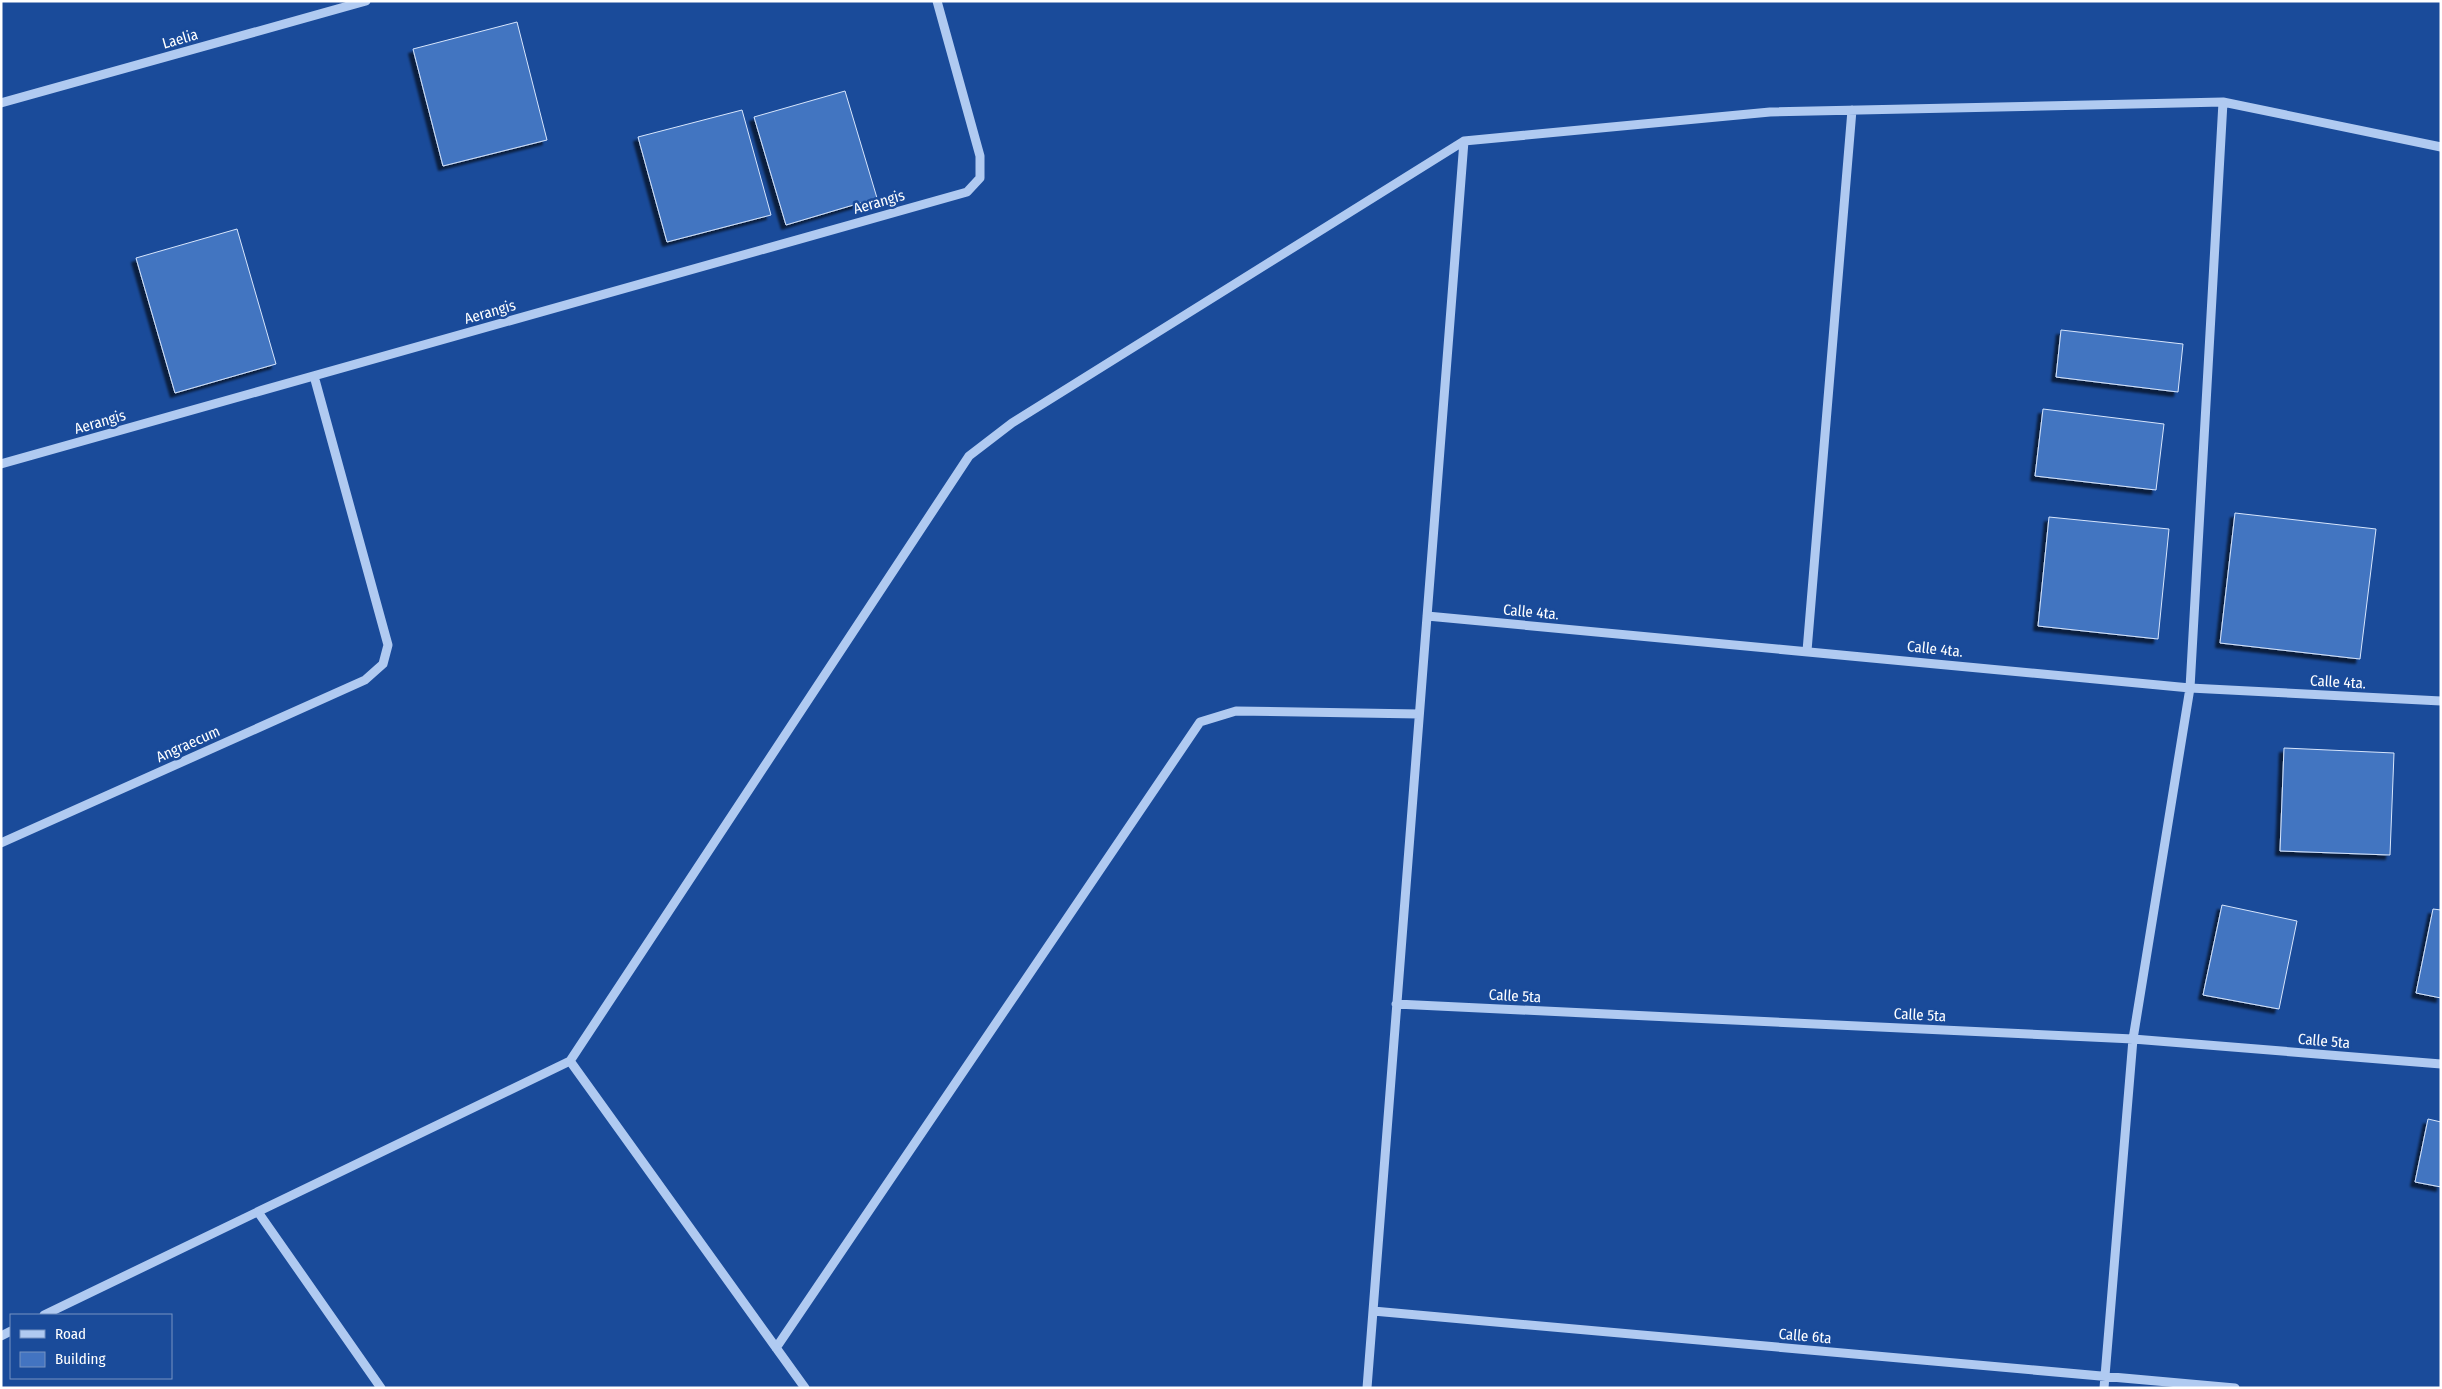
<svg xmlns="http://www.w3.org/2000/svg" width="2442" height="1389" viewBox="0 0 2442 1389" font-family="'Fira Sans Condensed',sans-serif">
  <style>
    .building { fill: #4374c1; stroke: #d7e6fc; filter: url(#shadow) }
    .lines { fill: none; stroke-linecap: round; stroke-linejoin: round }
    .minor { stroke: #b0caf1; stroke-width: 9 }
    .labels { text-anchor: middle; stroke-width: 5; stroke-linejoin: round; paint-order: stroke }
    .street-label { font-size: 15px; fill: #fff; stroke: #1a4b9a }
  </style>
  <defs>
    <filter id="shadow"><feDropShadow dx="-4.5" dy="4.5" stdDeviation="1" flood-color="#0009"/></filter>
  </defs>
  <rect width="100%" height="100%" fill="#1a4b9a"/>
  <!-- building -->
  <path class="building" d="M517 22 547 140 443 166 413 49Z
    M845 91 877 198 786 225 754 117Z
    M742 110 771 215 667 242 638 137Z
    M237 229 276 364 175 393 136 258Z
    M2061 330 2183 344 2178 392 2056 377Z
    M2043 409 2164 424 2156 490 2035 476Z
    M2235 513 2376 529 2360 659 2220 643Z
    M2049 517 2169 529 2158 639 2038 626Z
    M2284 748 2394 753 2390 855 2280 851Z
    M2222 905 2297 921 2279 1009 2203 995Z
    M2433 909 2441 910V998L2416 993Z
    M2428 1119 2441 1122V1187L2415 1182Z"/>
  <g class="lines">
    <!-- minor -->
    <path class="minor" d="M1 103 366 1
      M1 464 967 192 980 178V156L937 1
      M1427 616 2190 688 2441 701
      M1807 651 1852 110
      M1 843 365 680 383 664 388 645 314 376
      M1396 1004 2133 1039 2441 1064
      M570 1061 805 1388
      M258 1212 381 1388
      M1373 1311 2235 1388
      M44 1315 570 1061 969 456 1012 423 1464 141 1770 112 2223 102 2441 147
      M1 1336 11 1331
      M776 1348 1200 722 1236 711 1419 714
      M1367 1388 1464 141
      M2104 1388 2133 1039 2190 688 2223 102"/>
  </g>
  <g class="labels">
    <!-- street labels -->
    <g class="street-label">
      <text transform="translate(180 39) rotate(-16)" y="5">Laelia</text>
      <text transform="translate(879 202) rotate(-16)" y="5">Aerangis</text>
      <text transform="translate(490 312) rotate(-16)" y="5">Aerangis</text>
      <text transform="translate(100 422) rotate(-16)" y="5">Aerangis</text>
      <text transform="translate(1531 612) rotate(5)" y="5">Calle 4ta.</text>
      <text transform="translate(1935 649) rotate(6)" y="5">Calle 4ta.</text>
      <text transform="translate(2338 682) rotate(3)" y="5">Calle 4ta.</text>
      <text transform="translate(188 744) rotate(-24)" y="5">Angraecum</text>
      <text transform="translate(1515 996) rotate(3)" y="5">Calle 5ta</text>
      <text transform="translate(1920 1015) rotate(3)" y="5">Calle 5ta</text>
      <text transform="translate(2324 1041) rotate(5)" y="5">Calle 5ta</text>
      <text transform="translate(1805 1336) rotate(5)" y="5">Calle 6ta</text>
    </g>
  </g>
  <!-- border -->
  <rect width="2442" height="1389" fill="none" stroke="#ffffff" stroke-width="5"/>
  <!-- legend -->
  <rect x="10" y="1314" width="162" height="65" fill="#1a4b9a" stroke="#7693c2"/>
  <rect x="20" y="1330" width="25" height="8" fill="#b0caf1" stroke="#7693c2"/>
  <text x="55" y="1339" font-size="15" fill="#ffffff">Road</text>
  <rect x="20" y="1352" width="25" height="15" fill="#4374c1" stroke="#7693c2"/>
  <text x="55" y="1364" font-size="15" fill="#ffffff">Building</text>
</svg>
